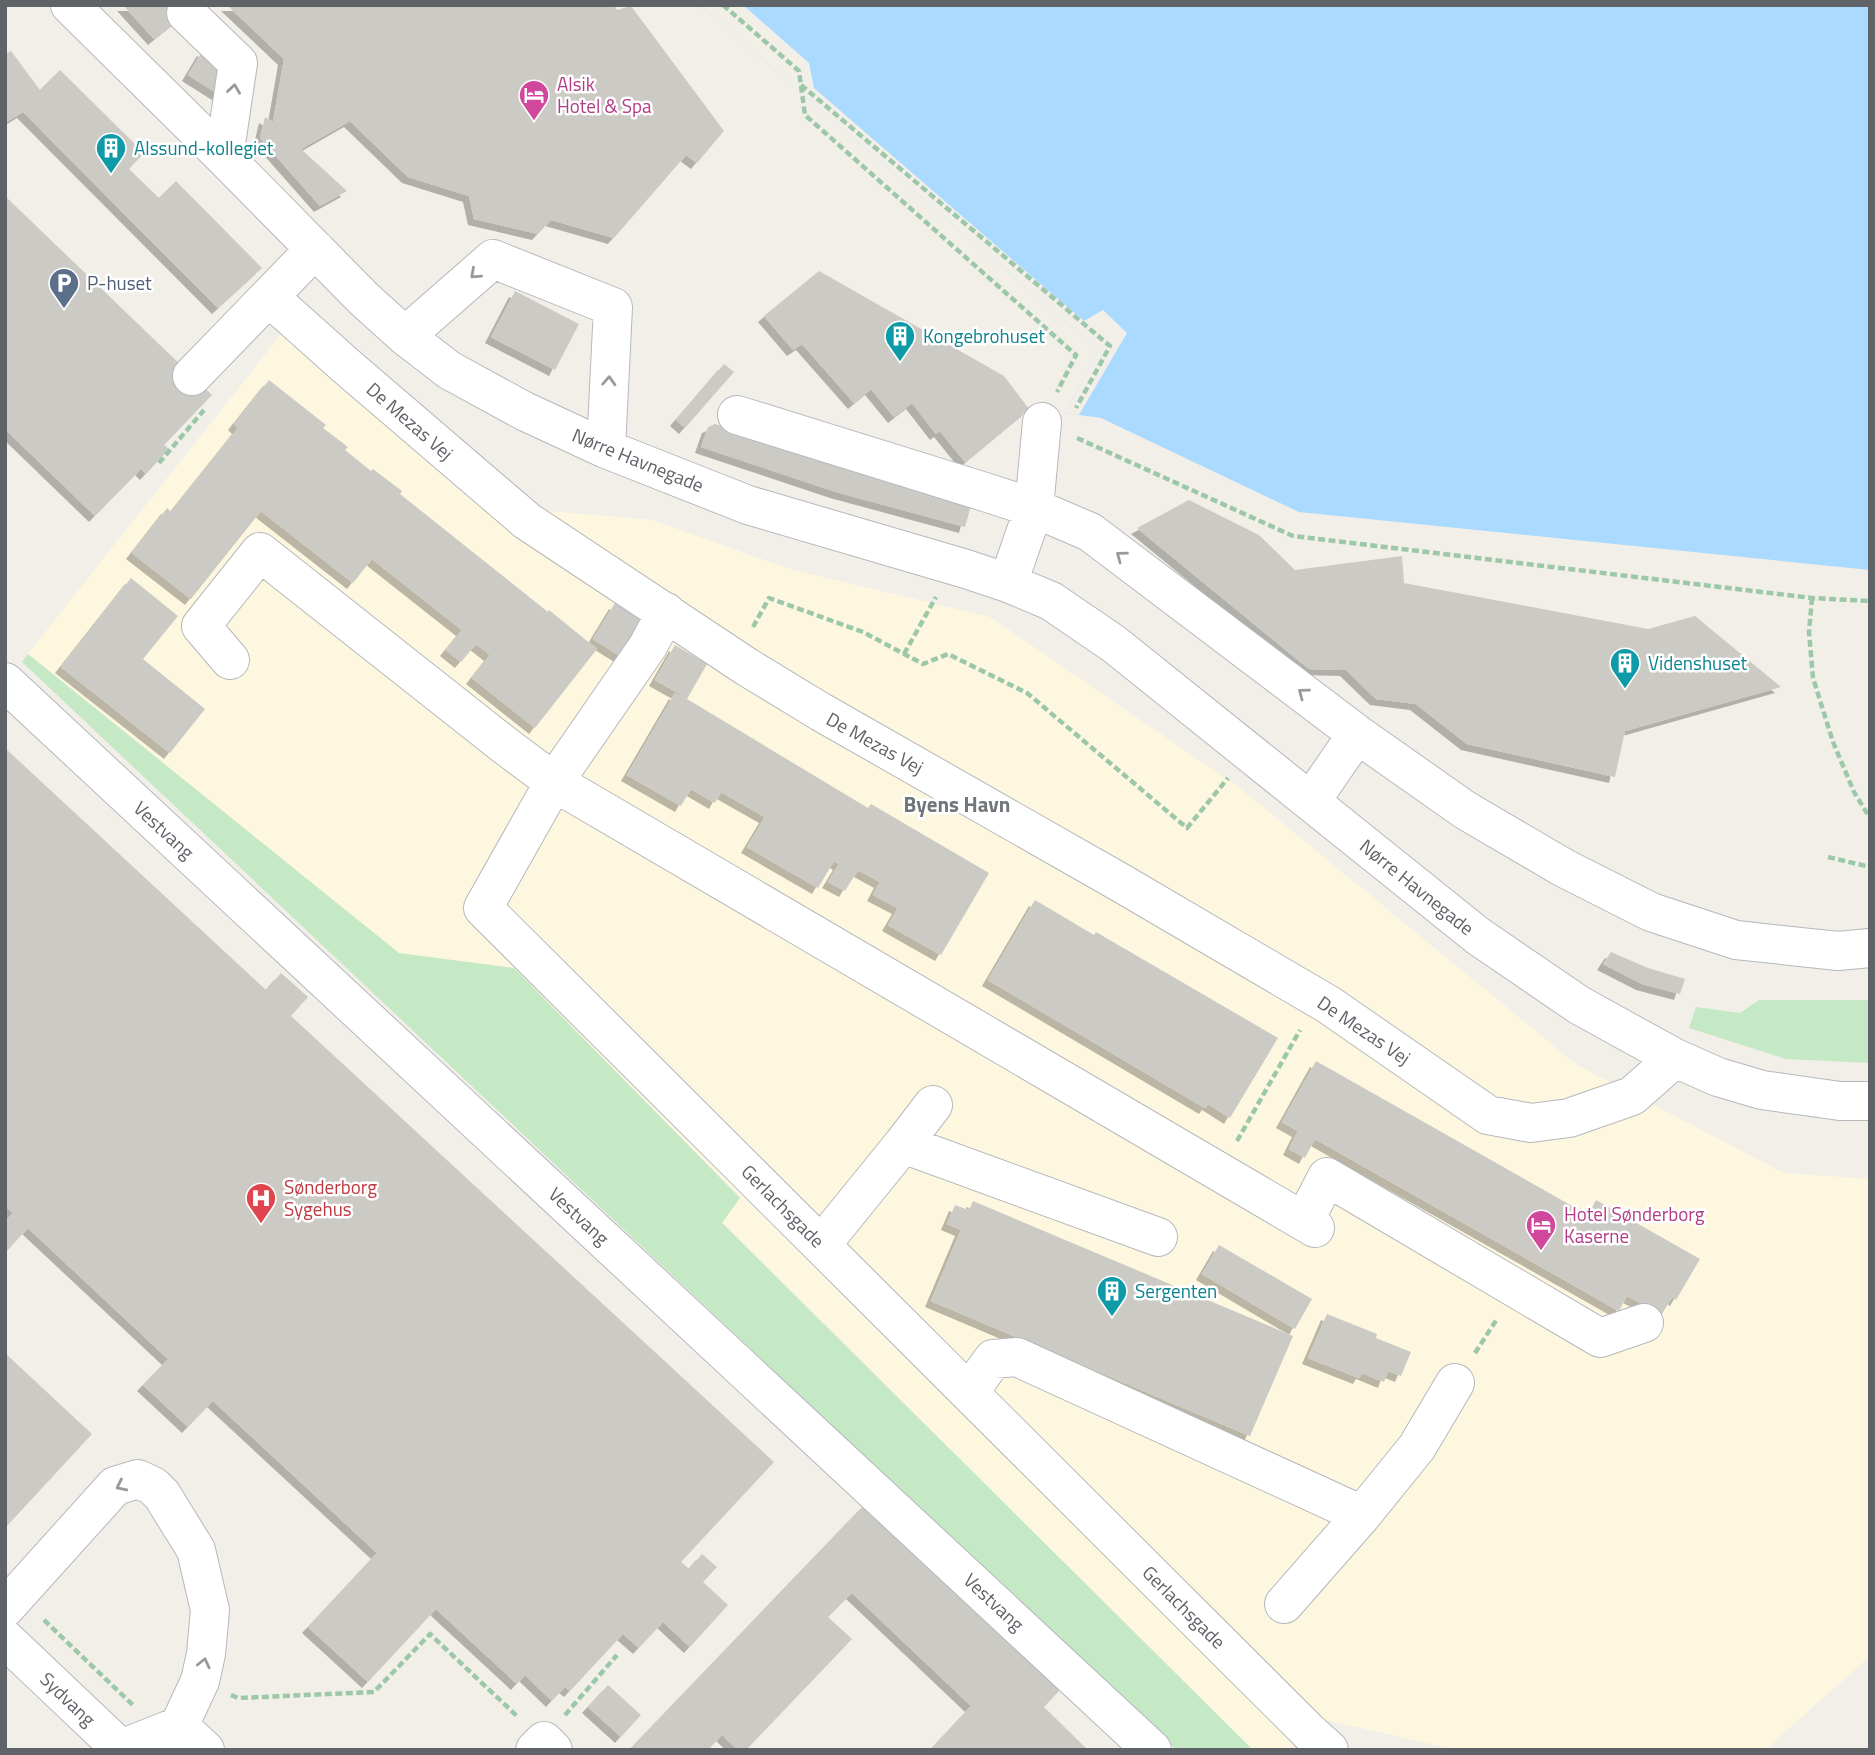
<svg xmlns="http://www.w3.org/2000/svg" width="1875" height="1755" viewBox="0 0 1875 1755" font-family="'Titillium Web',sans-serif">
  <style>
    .commercial { fill: #fef7e0 }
    .green { fill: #c5e8c5 }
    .water { fill: #aadaff }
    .pier { fill: #f1efe8 }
    .building { fill: #cccac5; filter: url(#shadow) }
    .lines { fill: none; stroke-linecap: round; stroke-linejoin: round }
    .minor-casing { stroke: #b5b8bc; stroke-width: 40 }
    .path { stroke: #9cc7a9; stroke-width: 4.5; stroke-dasharray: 7 3.5; stroke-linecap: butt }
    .minor { stroke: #fff; stroke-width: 38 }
    .oneway { stroke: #979a9d }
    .labels { text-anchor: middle; stroke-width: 5; stroke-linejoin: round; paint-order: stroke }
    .hotel-label { font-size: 19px; fill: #b23c85; stroke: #fff; text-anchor: start }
    .culture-label { font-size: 19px; fill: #0d838f; stroke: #fff; text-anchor: start }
    .service-label { font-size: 19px; fill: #4e5e75; stroke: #fff; text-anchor: start }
    .street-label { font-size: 19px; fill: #5f6368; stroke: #fff }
    .health-label { font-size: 19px; fill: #be3a42; stroke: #fff; text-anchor: start }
    .neighbourhood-label { font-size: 21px; font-weight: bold; fill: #70757a; stroke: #fff }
  </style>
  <defs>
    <filter id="shadow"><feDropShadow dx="-6" dy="6" stdDeviation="0" flood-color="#0004"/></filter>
  </defs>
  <rect width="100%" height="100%" fill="#f1efe8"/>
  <!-- commercial -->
  <path class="commercial" d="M286 328 515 508 652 520 793 570 990 617 1241 789 1577 1065 1784 1173 1870 1179V1656L1765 1750H1458L1325 1720 1289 1750H1253L722 1222 740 1197 514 968 399 954 28 654Z"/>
  <!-- green -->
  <path class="green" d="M28 654 399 953 514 968 740 1198 722 1223 1253 1750H1176L22 662Z
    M1759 1000H1870V1063L1786 1059 1689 1028 1696 1007 1740 1013Z"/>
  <!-- water -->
  <path class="water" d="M700 5H1870V570L1299 512 1101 418 1065 413 1100 349 1070 326Z"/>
  <!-- pier -->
  <path class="pier" d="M700 5H743L809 63 814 88 1051 293 1084 321 1103 310 1127 333 1079 415 1065 413 1100 349 1070 326Z"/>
  <!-- building -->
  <path class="building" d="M123 5H196L154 39Z
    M227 5H614L617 10 631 6 724 131 697 163 686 155 614 238 551 220 538 234 474 219 469 196 408 177 350 121 301 149 347 191 320 206 260 138 265 117 273 122 284 59Z
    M203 50 216 58 221 96 188 75Z
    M11 51 40 90 60 70 144 153 129 169 159 198 176 181 262 268 218 308 23 112 5 123V54Z
    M5 196 212 395 164 445 169 449 146 474 141 469 95 516 5 429Z
    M819 271 1004 376 1029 409 965 462 940 431 936 434 912 403 894 417 871 389 854 403 802 344 793 350 764 316Z
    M515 291 579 324 555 370 491 337Z
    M724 364 734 372 685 428 676 420Z
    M269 380 326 425 323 428 348 447 345 450 371 471 373 469 402 491 400 494 548 612 549 610 597 649 535 728 472 678 490 655 476 644 461 662 446 650 462 630 372 559 353 583 261 511 191 599 132 553 167 508 171 512 238 428 234 424Z
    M715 424 843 468 972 502 965 527 836 492 701 447 708 427Z
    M1189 500 1259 535 1295 570 1402 556 1404 583 1648 629 1695 616 1781 687 1625 731 1615 777 1467 744 1416 704 1376 699 1346 670 1309 669 1137 528Z
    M131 578 178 616 143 659 205 709 170 753 61 667Z
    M615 603 647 624 625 659 593 639Z
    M675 645 707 664 687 699 868 808 871 804 989 873 941 955 888 925 898 908 873 895 880 882 858 870 845 891 828 882 839 864 834 861 818 888 747 847 765 817 721 792 715 803 691 789 681 806 627 775 675 693 680 696V694L655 680Z
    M5 748 266 990 281 973 308 997 291 1016 774 1462 681 1562 689 1569 702 1554 717 1567 703 1582 728 1605 690 1647 663 1622 639 1648 623 1634 570 1691 565 1687 552 1701 525 1675 517 1684 436 1609 368 1682 308 1627 377 1553 213 1401 188 1427 143 1385 168 1359 28 1228 5 1253V1221L13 1213 5 1206Z
    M1035 900 1094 935 1096 932 1278 1038 1230 1118 1208 1104 1205 1108 988 980Z
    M1611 952 1648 968 1685 979 1680 994 1642 984 1603 964Z
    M1316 1061 1588 1215 1596 1200 1700 1259 1676 1300 1672 1297 1662 1314 1627 1296 1619 1311 1315 1139 1305 1158 1289 1149 1298 1131 1282 1122Z
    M973 1201 1293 1336 1250 1436 931 1301 961 1230 947 1224 955 1205 969 1210Z
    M1219 1245 1312 1299 1295 1329 1202 1274Z
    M1327 1314 1377 1334 1376 1338 1411 1352 1401 1376 1388 1371 1384 1382 1362 1373 1359 1378 1308 1358Z
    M5 1353 92 1434 5 1528Z
    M865 1504 1060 1690 1044 1707 1088 1750H930L971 1706 852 1593 828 1617 852 1639 746 1750H738L722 1735 708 1750H629Z
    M608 1685 641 1715 621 1737 588 1707Z"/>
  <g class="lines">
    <!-- minor casing -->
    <g class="minor-casing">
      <path id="minor" d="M70 5 224 157 364 299 405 336 449 370 524 411 606 449 748 505 966 569 1008 583 1051 601 1114 644 1478 936 1579 1005 1675 1058 1718 1077 1762 1090 1840 1101H1870
        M186 13 238 63 224 157
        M269 297 345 365 527 521 747 667 821 712 1121 883 1329 1005 1488 1115 1531 1123 1569 1118 1632 1096 1675 1058
        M405 336 493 259 613 307 606 449
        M192 376 315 249
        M737 415 988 493 1034 508 1090 532 1357 734 1465 810 1564 868 1651 912 1736 940 1838 951 1870 948
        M1008 583 1034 508 1042 422
        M666 612 648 646 554 782 483 908 1310 1733 1329 1750
        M230 660 201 626 260 552 507 747 554 782 1315 1228
        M5 682 1152 1750
        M1311 801 1357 734
        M903 1144 1158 1237
        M1304 1221 1327 1177 1600 1338 1644 1323
        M821 1245 903 1144 933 1105
        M969 1392 993 1359 1017 1357 1362 1515 1284 1604
        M1362 1515 1417 1447 1455 1383
        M5 1608 115 1486 138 1479 153 1486 162 1495 196 1550 210 1610 206 1654 200 1681 179 1726
        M5 1639 121 1749 179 1726 205 1750
        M535 1750 544 1741 553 1750"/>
    </g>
    <!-- path -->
    <path class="path" d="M723 5 799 71 805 115 1076 355 1057 392
      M801 85 1110 346 1076 408
      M1077 438 1293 536 1812 598 1870 601
      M159 463 204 410
      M1812 598 1809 632 1813 678 1833 742 1854 792 1870 818
      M753 627 769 598 863 632 923 664 948 654 1027 693 1187 828 1228 778
      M904 654 936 597
      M1828 857 1870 867
      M1237 1141 1300 1030
      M1475 1353 1497 1319
      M44 1620 134 1706
      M231 1695 238 1698 374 1692 430 1634 518 1717
      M565 1715 617 1655"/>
    <!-- minor -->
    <use href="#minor" class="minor"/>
  </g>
  <!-- one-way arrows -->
  <defs><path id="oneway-chevron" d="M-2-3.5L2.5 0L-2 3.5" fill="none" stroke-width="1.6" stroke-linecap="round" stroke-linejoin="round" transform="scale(1.75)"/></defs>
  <g class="oneway">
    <use href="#oneway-chevron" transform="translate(234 89) rotate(-82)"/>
    <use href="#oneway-chevron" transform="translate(475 274) rotate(138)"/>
    <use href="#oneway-chevron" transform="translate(609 381) rotate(-87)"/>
    <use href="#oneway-chevron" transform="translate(1121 556) rotate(-143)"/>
    <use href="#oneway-chevron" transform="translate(1303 693) rotate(-143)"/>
    <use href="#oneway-chevron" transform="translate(121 1486) rotate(154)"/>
    <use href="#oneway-chevron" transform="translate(204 1663) rotate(-77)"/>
  </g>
  <!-- icons -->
  <defs>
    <g id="hotel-pin" transform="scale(1.575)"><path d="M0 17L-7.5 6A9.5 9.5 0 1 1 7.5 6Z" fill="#d1479c" stroke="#fff"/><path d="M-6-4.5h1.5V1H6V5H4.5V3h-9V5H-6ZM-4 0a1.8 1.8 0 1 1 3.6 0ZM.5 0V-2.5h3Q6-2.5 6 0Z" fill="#fff"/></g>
    <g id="building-pin" transform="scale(1.575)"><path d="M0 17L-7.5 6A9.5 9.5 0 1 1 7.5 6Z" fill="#0f9aa8" stroke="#fff"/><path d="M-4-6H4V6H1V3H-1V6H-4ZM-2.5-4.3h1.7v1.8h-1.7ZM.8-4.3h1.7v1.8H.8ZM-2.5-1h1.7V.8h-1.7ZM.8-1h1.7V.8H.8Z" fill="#fff"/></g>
    <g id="parking-pin" transform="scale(1.575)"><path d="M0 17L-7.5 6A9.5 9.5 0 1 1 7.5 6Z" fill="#5c6f8a" stroke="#fff"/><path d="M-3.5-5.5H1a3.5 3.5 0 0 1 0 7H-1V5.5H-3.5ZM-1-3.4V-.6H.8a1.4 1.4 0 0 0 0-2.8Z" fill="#fff"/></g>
    <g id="hospital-pin" transform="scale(1.575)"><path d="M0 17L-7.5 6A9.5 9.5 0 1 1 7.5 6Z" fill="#e0444e" stroke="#fff"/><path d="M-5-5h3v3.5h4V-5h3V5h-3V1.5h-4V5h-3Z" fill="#fff"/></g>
  </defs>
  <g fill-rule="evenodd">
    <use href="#hotel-pin" x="534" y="95"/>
    <use href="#building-pin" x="111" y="148"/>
    <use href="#parking-pin" x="64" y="283"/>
    <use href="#building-pin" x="900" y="336"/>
    <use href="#building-pin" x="1625" y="663"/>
    <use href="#hospital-pin" x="261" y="1198"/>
    <use href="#hotel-pin" x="1541" y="1225"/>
    <use href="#building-pin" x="1112" y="1291"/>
  </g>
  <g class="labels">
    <!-- hotel labels -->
    <g class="hotel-label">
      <text x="557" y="91">Alsik<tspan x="557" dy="22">Hotel &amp; Spa</tspan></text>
      <text x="1564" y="1221">Hotel Sønderborg<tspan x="1564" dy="22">Kaserne</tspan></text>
    </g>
    <!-- culture labels -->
    <g class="culture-label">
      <text x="134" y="155">Alssund-kollegiet</text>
      <text x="923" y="343">Kongebrohuset</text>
      <text x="1648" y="670">Videnshuset</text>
      <text x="1135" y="1298">Sergenten</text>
    </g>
    <!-- service labels -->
    <g class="service-label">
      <text x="87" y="290">P-huset</text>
    </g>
    <!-- street labels -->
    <g class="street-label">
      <text transform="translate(410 421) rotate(41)" y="7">De Mezas Vej</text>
      <text transform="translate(638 460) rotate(22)" y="7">Nørre Havnegade</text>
      <text transform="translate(875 743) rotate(29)" y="7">De Mezas Vej</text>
      <text transform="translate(164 830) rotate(43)" y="7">Vestvang</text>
      <text transform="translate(1417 887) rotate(39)" y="7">Nørre Havnegade</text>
      <text transform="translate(1364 1030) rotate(34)" y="7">De Mezas Vej</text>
      <text transform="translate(783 1206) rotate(45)" y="7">Gerlachsgade</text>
      <text transform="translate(579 1216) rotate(43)" y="7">Vestvang</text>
      <text transform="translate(994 1602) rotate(43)" y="7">Vestvang</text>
      <text transform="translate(1184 1607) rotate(45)" y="7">Gerlachsgade</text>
      <text transform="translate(68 1699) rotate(44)" y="7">Sydvang</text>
    </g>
    <!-- health labels -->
    <g class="health-label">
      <text x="284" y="1194">Sønderborg<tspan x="284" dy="22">Sygehus</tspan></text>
    </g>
    <!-- neighbourhood labels -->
    <g class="neighbourhood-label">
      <text x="957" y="812">Byens Havn</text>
    </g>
  </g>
  <!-- border -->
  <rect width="1875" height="1755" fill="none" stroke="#5f6368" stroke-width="14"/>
</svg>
